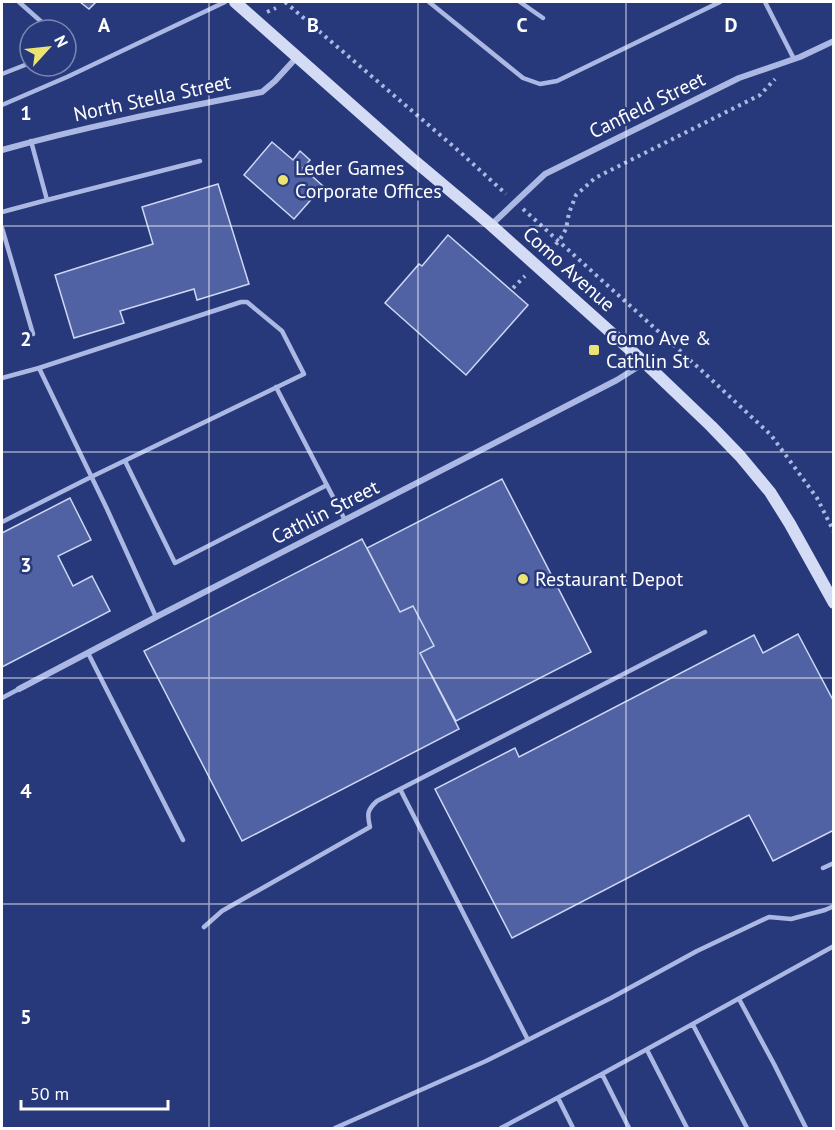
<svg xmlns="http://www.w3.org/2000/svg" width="835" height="1130" viewBox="0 0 835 1130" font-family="'PT Sans',sans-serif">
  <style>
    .building { fill: #5062a4; stroke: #ced7f3; stroke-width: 1.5 }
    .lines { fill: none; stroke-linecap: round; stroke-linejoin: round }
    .path { stroke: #acb8e4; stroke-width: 4; stroke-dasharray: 3 4.5; stroke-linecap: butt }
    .service { stroke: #acb8e4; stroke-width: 4.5 }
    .minor { stroke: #acb8e4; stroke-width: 6 }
    .secondary { stroke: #d4dbf4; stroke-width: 12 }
    .grid { fill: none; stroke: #fff; stroke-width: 1.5; stroke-opacity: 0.55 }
    .poi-dot { fill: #ece472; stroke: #27397b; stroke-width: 2 }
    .labels { text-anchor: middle; stroke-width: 5; stroke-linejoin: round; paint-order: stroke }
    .street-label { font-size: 20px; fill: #fff; stroke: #27397b }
    .poi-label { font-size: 20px; fill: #fff; stroke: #27397b; text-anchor: start }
    .grid-label { font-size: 20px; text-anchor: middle; font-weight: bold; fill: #fff; stroke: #27397b; stroke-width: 5; stroke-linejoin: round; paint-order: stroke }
  </style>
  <rect width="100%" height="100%" fill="#27397b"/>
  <!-- building -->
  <path class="building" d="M80 2H96L89 9Z
    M272 142 293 160 300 151 310 160 303 168 323 186 294 219 244 175Z
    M218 184 249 284 197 300 194 289 120 311 124 323 74 338 55 275 153 244 142 207Z
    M448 235 528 305 466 375 385 303 419 264 422 266Z
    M502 479 591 652 456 721 420 653 434 646 413 606 400 612 367 548Z
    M70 498 91 540 58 556 73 586 92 576 110 611 2 667V533Z
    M362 539 400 612 413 606 434 646 420 653 459 729 242 841 144 651Z
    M798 634 834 702V830L773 861 749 815 512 938 435 789 515 748 519 757 754 635 763 653Z"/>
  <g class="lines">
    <!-- path -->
    <path class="path" d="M285 2 460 152 506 194
      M267 12 276 8
      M523 209 700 369 771 435 817 498 834 532
      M545 255 559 241 566 229 569 213 576 195 595 178 760 95 775 79
      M513 288 525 276"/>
    <!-- service -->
    <path class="service" d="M19 2 45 25 43 30
      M429 2 523 78 540 84 557 81 720 2
      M520 2 543 18
      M765 2 794 59
      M2 74 30 63
      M2 105 67 77 225 2
      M31 141 47 200 200 161
      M2 212 47 200
      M2 228 33 334
      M2 378 39 368 107 509 156 617
      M276 387 345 520
      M125 461 175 563 327 485
      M2 522 91 477 304 374 282 331 247 302H241L39 368
      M88 653 183 840
      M2 698 19 689
      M400 789 528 1040
      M823 868 834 863
      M204 927 222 911 370 827C367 814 367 810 377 801L705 632
      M739 999 774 1064 806 1128
      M693 1025 747 1128
      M647 1050 687 1128
      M558 1098 573 1128
      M335 1128 486 1061 611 998 697 951 769 917 791 919 825 910 834 906
      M501 1128 602 1074
      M629 1128 602 1074 834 946"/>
    <!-- minor -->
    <path class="minor" d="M2 150C87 126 175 109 262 92L275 81 297 57
      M491 225 545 174 739 78 800 57 834 41
      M19 689 156 617 617 380 644 363"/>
    <!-- secondary -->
    <path class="secondary" d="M235 2 410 157 491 225 645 363 711 426 740 456 770 492 790 524 834 603"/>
  </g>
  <!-- grid -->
  <path class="grid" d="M209 2V1128M418 2V1128M626 2V1128M2 226H834M2 452H834M2 678H834M2 904H834"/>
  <!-- markers -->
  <g class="poi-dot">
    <circle cx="283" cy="180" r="6"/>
    <rect x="588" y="344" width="12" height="12" rx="3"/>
    <circle cx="523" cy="579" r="6"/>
  </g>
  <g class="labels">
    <!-- street labels -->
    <g class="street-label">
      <text transform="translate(152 98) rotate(-12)" y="7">North Stella Street</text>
      <text transform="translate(647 105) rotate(-26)" y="7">Canfield Street</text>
      <text transform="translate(569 269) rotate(42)" y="7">Como Avenue</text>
      <text transform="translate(325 512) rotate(-27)" y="7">Cathlin Street</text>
    </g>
    <!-- poi labels -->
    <g class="poi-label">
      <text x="295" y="175">Leder Games<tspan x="295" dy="23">Corporate Offices</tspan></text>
      <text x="606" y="345">Como Ave &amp;<tspan x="606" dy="23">Cathlin St</tspan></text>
      <text x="535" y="586">Restaurant Depot</text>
    </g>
  </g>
  <g class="grid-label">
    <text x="104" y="32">A</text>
    <text x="313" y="32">B</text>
    <text x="522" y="32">C</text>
    <text x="731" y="32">D</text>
    <text x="26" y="120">1</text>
    <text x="26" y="346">2</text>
    <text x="26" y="572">3</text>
    <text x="26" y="798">4</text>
    <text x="26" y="1024">5</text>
  </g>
  <!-- border -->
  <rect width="835" height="1130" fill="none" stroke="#ffffff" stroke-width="6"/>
  <!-- north arrow -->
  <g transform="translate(48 48) rotate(63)"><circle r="28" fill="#27397b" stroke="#7d88b0" stroke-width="1.5"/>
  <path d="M0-4.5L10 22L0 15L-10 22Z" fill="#ece472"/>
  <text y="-9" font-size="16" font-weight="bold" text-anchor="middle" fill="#ffffff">N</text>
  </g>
  <!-- scale -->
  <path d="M21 1100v9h147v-9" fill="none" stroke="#ffffff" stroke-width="3"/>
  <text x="30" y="1100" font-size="18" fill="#ffffff" stroke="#27397b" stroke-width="4.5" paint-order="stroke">50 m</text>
</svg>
